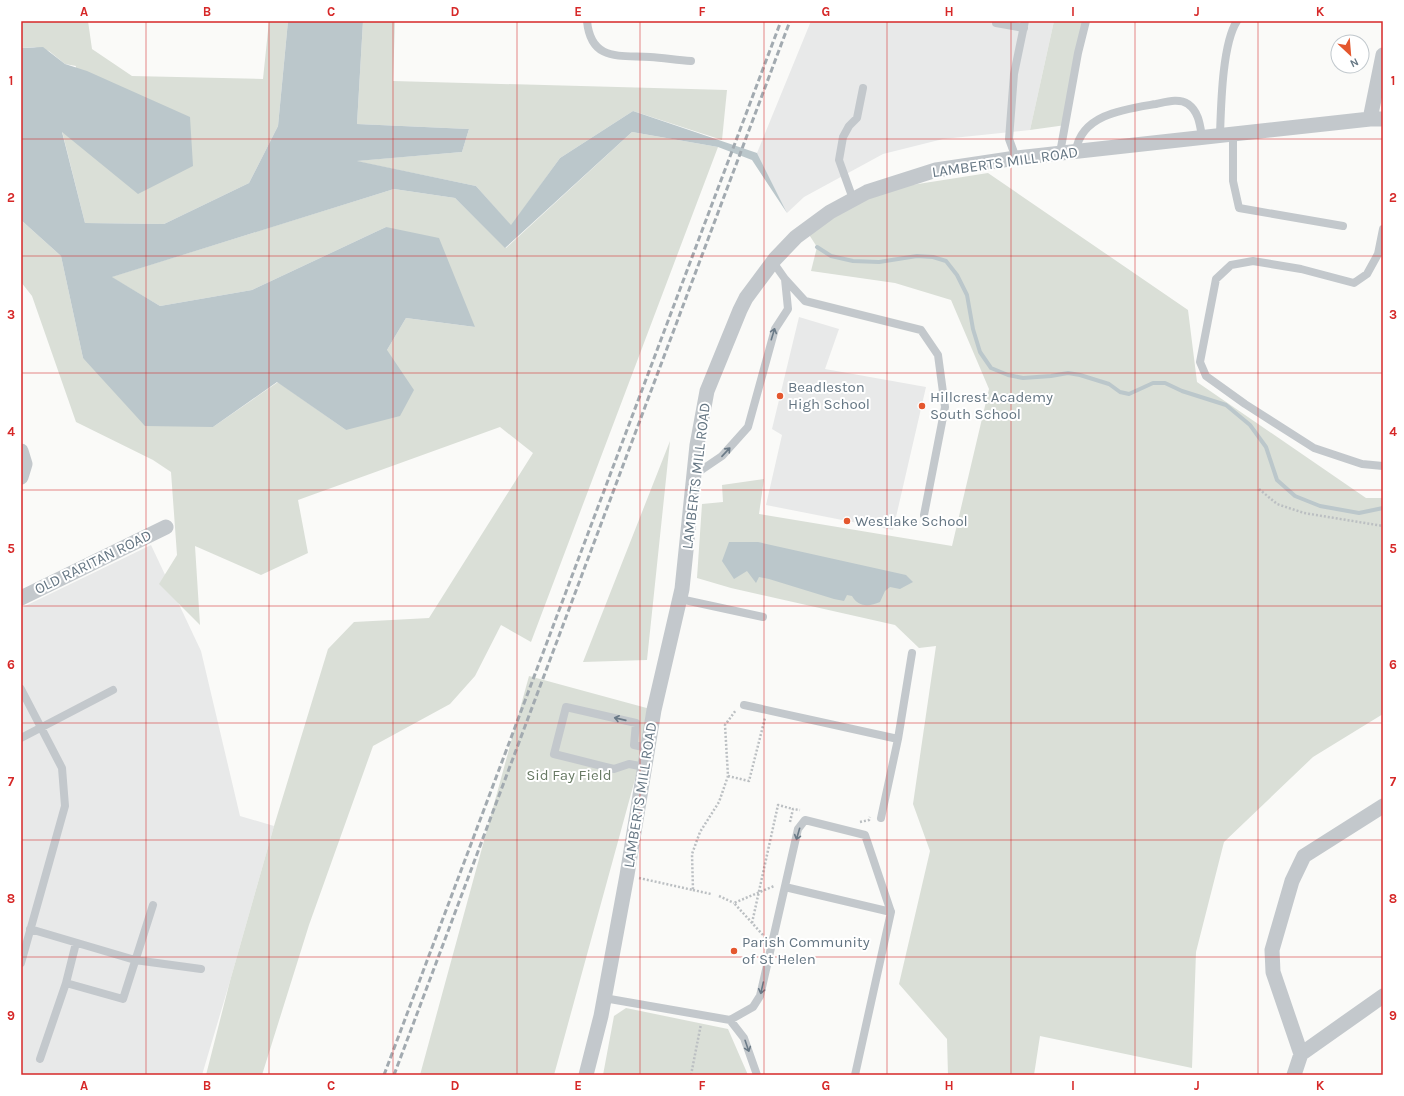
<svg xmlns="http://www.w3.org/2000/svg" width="1404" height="1096" viewBox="0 0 1404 1096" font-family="Karla,sans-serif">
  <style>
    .built { fill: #e8e9e9 }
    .green { fill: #dadfd7 }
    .water { fill: #bbc7cb }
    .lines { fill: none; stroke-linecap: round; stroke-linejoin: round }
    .stream { stroke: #bbc7cb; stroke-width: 4 }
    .path { stroke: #bbbfc2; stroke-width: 2.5; stroke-dasharray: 2 2; stroke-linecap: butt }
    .lane { stroke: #c3c8cc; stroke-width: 8 }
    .street { stroke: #c3c8cc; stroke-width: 15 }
    .rail { stroke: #a2aab0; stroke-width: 3; stroke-dasharray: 6 3; stroke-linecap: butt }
    .oneway { stroke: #6a7a87 }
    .grid { fill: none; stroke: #d62828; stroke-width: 1; stroke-opacity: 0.55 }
    .poi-dot { fill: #e4572e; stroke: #fff; stroke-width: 1.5 }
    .labels { text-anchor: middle; stroke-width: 4; stroke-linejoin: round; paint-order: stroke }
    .street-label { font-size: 15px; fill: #657683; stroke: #fff }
    .poi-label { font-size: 15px; fill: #657683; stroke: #fff; text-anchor: start }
    .park-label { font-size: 15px; fill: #687a64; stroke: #fff }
    .neatline { fill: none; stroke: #d62828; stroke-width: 1.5 }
    .grid-label { font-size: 13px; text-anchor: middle; font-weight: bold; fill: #d62828 }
  </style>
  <rect width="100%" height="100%" fill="#fafaf8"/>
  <!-- built -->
  <path class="built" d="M811 21H1054L1030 130 943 139 883 154 804 197 787 213 757 153Z
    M799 317 839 329 825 369 926 387 893 530 766 505 782 435 772 429Z
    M151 545 201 651 240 816 274 826 230 981 202 1075H21V608Z"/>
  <!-- green -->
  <path class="green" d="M21 21H88L92 49 132 76 263 79 269 21H288L278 126 249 183 164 224 85 223 62 131 76 66 65 64 49 51 34 47 21 48Z
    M363 21H395L393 81 727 90 722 140 633 111 560 158 511 226 476 186 355 161 462 152 469 129 357 124Z
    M1054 21H1087L1066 125 1030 130Z
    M632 132 718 147 531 642 501 625 475 676 450 704 373 746 309 925 262 1075H206L230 981 274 826 328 649 354 622 429 618 533 453 500 427 298 500 308 553 261 575 195 546 200 625 159 584 177 555 171 472 153 460 76 422 32 296 21 282V220L61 256 83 358 213 427 278 382 346 430 387 350 406 318 475 327 386 227 252 290 160 306 111 277 394 189 455 198 506 248Z
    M988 173 1188 310 1197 382 1366 498H1383V714L1313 757 1224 842 1196 952 1192 1068 1040 1036 1034 1075H948L947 1039 899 984 930 851 913 804 936 646 919 648 895 625 731 588 697 578 702 504 723 502 722 485 764 479 759 514 952 546 989 389 951 300 895 283 811 271 817 247 806 230 867 192Z
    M670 441 647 660 583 662Z
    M529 676 654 710 554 1075H420Z
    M626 1008 728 1029 748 1075H603L614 1016Z"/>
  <!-- water -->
  <path class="water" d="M288 21H363L357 124 469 129 462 152 357 161 476 186 511 225 560 158 633 111 757 153 787 213 752 160 718 147 632 132 505 248 455 198 394 189 112 277 160 306 252 290 386 227 439 238 475 327 406 318 387 350 414 390 400 416 346 430 277 382 213 427 145 426 83 358 61 256 21 220V48L43 47 65 64 87 71 190 117 193 166 138 194 62 132 85 223 164 224 249 183 278 126Z
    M729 542H758L906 575 913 582 900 589 890 587 885 591 880 602C869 607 858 607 852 596L847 595 844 601 834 599 769 579 759 577 756 583 747 571 734 579 722 561Z"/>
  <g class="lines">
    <!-- stream -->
    <path class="stream" d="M817 247 831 256 853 261 879 262 917 256 933 257 946 261 957 275 967 295 973 329 980 352 991 368 1008 375 1023 378 1051 376 1068 373 1080 375 1109 384 1120 392 1129 394 1153 383H1165L1182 391 1226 405 1250 425 1266 447 1277 480 1295 496 1320 506 1359 513 1383 508"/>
    <!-- path -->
    <path class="path" d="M1259 489 1277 504 1304 513 1383 526
      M728 776 749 781 765 718
      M790 822 793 809 800 810
      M860 822 869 820 870 817
      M639 878 693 890 692 854 700 832 719 802 728 776 725 725 736 710
      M693 890 711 894
      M719 896 734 903
      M752 923 778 805 793 809
      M763 935 734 903 774 886
      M691 1075 701 1024"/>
    <!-- lane -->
    <path class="lane" d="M587 21C591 62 620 55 650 57 664 58 677 60 691 61
      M996 21V23L1024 28
      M1233 134V181L1239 208 1343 226
      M1220 135C1221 107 1222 44 1237 21
      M1076 151C1081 114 1126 109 1156 104 1166 102 1179 98 1188 104 1199 112 1200 125 1202 137
      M1060 153 1078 53 1086 21
      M1016 158 1009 139 1014 74 1025 21
      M853 199 839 160 843 137 849 126 857 118 863 88
      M1383 229 1378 254 1367 274 1354 283 1301 269 1253 261 1231 265 1216 279 1200 362 1206 376 1245 404 1314 448 1362 464 1383 466
      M785 279 805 301 921 330 938 355 945 407 924 515
      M694 475 722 456 748 427 775 329 788 309 785 279 773 262
      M680 599 763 617
      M21 689 62 768 65 806 21 963
      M744 705 898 739 881 818
      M21 738 113 690
      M898 739 912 653
      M645 767 629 764 614 769 554 754 566 707 636 723 634 745 648 748
      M785 887 891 912
      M30 929 135 960 201 969
      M76 943 66 983 123 999 153 905
      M604 998 730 1020 753 1007 760 996 798 829 805 820 865 835 891 912 855 1075
      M730 1020 744 1038 757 1075
      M40 1059 66 983"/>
    <!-- street -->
    <path class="street" d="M1370 119 1383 55
      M21 451 25 464 21 477
      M21 598 166 527
      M1301 1054 1273 972 1272 950 1292 881 1304 856 1383 806
      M1301 1054 1383 996
      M586 1075 601 1016 627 875 654 710 682 589 697 445 707 391 740 310 746 298 775 259 796 237 830 212 867 192 936 170 1016 158 1370 119H1383
      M1294 1075 1301 1054"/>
    <!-- rail -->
    <path class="rail" d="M384 1075 781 21
      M394 1075 790 21"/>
  </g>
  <!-- one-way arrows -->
  <defs><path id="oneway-shaft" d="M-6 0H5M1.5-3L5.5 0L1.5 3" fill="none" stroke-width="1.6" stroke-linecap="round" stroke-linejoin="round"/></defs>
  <g class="oneway">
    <use href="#oneway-shaft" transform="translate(773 334) rotate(-73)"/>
    <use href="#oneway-shaft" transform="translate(726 452) rotate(-47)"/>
    <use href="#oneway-shaft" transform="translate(620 719) rotate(-167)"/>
    <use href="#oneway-shaft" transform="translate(798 834) rotate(106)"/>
    <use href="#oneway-shaft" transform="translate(762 988) rotate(103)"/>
    <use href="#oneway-shaft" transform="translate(747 1046) rotate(71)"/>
  </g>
  <!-- grid -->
  <path class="grid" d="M146 21V1075M269 21V1075M393 21V1075M517 21V1075M640 21V1075M764 21V1075M887 21V1075M1011 21V1075M1135 21V1075M1258 21V1075M21 139H1383M21 256H1383M21 373H1383M21 490H1383M21 606H1383M21 723H1383M21 840H1383M21 957H1383"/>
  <!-- markers -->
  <g class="poi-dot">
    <circle cx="780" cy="396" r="4"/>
    <circle cx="922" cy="406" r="4"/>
    <circle cx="847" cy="521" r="4"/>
    <circle cx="734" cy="951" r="4"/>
  </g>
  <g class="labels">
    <!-- street labels -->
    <g class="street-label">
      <text transform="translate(1005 162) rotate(-8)" y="5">LAMBERTS MILL ROAD</text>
      <text transform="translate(696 476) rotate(-83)" y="5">LAMBERTS MILL ROAD</text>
      <text transform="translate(93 562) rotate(-26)" y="5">OLD RARITAN ROAD</text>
      <text transform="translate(640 795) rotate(-81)" y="5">LAMBERTS MILL ROAD</text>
    </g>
    <!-- poi labels -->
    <g class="poi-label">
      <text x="788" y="392">Beadleston<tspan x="788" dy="17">High School</tspan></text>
      <text x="930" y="402">Hillcrest Academy<tspan x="930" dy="17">South School</tspan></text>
      <text x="855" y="526">Westlake School</text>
      <text x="742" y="947">Parish Community<tspan x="742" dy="17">of St Helen</tspan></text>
    </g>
    <!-- park labels -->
    <g class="park-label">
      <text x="569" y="780">Sid Fay Field</text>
    </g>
  </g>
  <!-- border -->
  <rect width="1404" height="1096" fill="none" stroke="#ffffff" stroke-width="44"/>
  <!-- north arrow -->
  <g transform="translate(1350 54) rotate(154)"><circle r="19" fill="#ffffff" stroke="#c1c8cd"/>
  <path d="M0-3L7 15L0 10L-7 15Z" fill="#e4572e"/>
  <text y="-6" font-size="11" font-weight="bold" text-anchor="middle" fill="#657683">N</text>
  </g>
  <rect x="22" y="22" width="1360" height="1052" class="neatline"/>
  <g class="grid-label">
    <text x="84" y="16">A</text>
    <text x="207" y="16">B</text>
    <text x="331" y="16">C</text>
    <text x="455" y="16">D</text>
    <text x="578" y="16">E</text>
    <text x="702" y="16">F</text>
    <text x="826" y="16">G</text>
    <text x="949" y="16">H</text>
    <text x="1073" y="16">I</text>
    <text x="1197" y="16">J</text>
    <text x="1320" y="16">K</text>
    <text x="11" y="85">1</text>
    <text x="1393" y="85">1</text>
    <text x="11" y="202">2</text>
    <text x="1393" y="202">2</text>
    <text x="11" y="319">3</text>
    <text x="1393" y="319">3</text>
    <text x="11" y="436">4</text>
    <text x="1393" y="436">4</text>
    <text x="11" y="553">5</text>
    <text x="1393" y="553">5</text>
    <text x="11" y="669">6</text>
    <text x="1393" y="669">6</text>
    <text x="11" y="786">7</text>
    <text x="1393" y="786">7</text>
    <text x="11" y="903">8</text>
    <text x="1393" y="903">8</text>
    <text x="11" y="1020">9</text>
    <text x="1393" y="1020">9</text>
    <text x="84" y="1090">A</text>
    <text x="207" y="1090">B</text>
    <text x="331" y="1090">C</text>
    <text x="455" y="1090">D</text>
    <text x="578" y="1090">E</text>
    <text x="702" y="1090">F</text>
    <text x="826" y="1090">G</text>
    <text x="949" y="1090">H</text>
    <text x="1073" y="1090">I</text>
    <text x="1197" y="1090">J</text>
    <text x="1320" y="1090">K</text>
  </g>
</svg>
